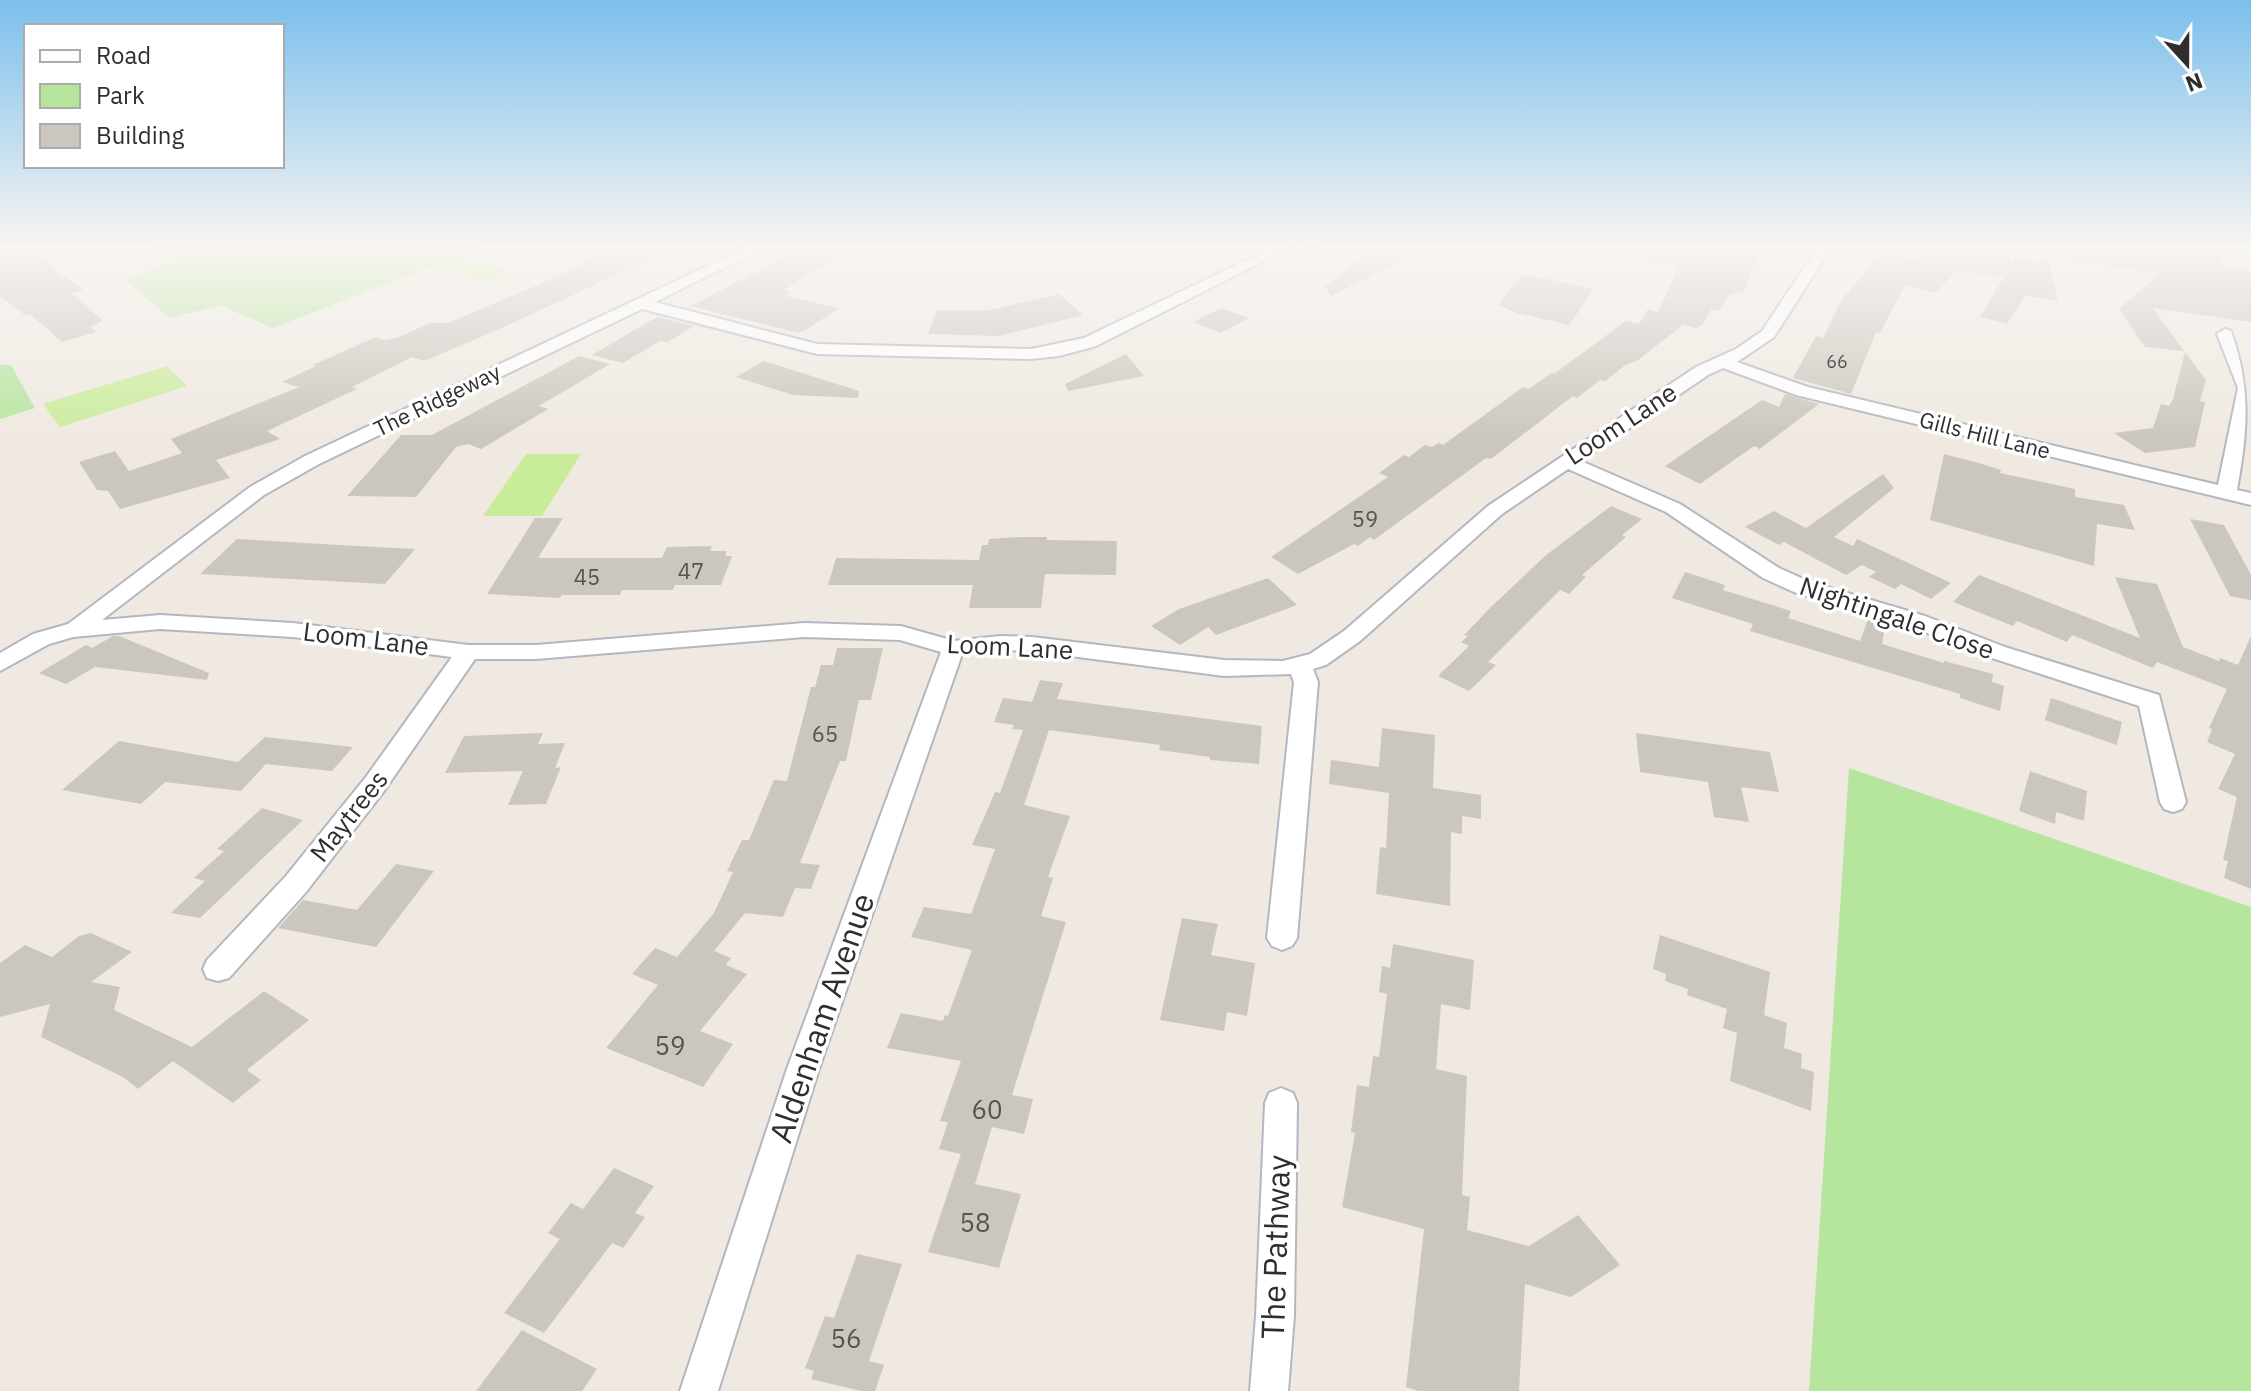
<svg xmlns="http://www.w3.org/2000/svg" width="2251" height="1391" viewBox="0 0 2251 1391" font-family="'IBM Plex Sans',sans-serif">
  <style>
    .green { fill: #b6e59e }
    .pitch { fill: #c9ec9a }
    .building { fill: #cbc7bf }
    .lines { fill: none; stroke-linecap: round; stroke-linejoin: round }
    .street-casing { stroke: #b4b7c1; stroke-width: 4 }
    .street { fill: #fff; fill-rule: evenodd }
    .labels { text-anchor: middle; stroke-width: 7; stroke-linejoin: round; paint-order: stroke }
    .far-number-label { font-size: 18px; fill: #555452 }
    .far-street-label { font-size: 22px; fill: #2e2e2e; stroke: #fff }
    .number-label { font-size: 22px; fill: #555452 }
    .street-label { font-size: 26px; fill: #2e2e2e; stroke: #fff }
    .near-number-label { font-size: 26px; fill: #555452 }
    .near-street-label { font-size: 32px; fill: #2e2e2e; stroke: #fff }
  </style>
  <rect width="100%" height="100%" fill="#efe9e1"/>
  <!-- green -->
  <path class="green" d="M152 245H488L272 328 220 305 170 318 125 280 177 259Z
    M0 365H11L35 408 0 419Z
    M1849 768 2251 907V1391H1809Z"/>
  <!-- pitch -->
  <path class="pitch" d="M460 256H461L513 272 488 283 435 267Z
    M167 366 187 386 60 427 43 404Z
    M526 454H581L542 516H483Z"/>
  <!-- building -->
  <path class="building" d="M0 245 16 254 32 249 62 275 84 289 71 293 103 321 90 327 96 332 62 342 30 314 25 315 0 296Z
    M617 245H681L495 331 424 361 412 357 352 387 357 389 267 431 280 439 216 460 230 478 120 509 108 491 97 490 79 462 115 451 129 471 182 453 171 439 299 387 282 382 316 366 313 365 376 337 384 340 397 338 430 323H448L570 271 585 263 580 261Z
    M807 245H859L783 290 791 292 785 296 839 308 809 328 799 333 691 306Z
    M1377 245H1411L1398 256 1405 258 1331 296 1325 287Z
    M1631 245H1762L1744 292 1730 294 1719 311 1711 309 1702 325 1696 328 1683 325 1638 360 1624 366 1605 381 1600 380 1577 398 1573 396 1491 459 1486 458 1374 540 1370 537 1358 546 1354 544 1298 574 1271 557 1388 477 1379 473 1404 455 1409 457 1425 445 1432 447 1439 443 1443 445 1523 387 1529 389 1551 373 1554 374 1626 321 1639 324 1648 309 1658 312 1679 266 1630 257Z
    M1917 245H2008L2011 265 2015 258 2049 263 2058 301 2025 296 2007 324 1980 317 2004 277 1958 270 1935 293 1905 285 1880 333 1876 332 1851 394 1793 378 1816 336 1823 338 1841 301 1882 251 1916 259Z
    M2062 245H2214L2225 268 2251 271V322L2153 308 2184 351 2145 347 2119 309 2160 273 2061 259Z
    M1521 276H1533L1594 289 1569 325 1517 313 1498 305Z
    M1059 294 1083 315 999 336 928 334 937 310H990Z
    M1221 308 1249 318 1221 333 1193 322Z
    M657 317 694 326 668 342 660 341 623 363 592 355Z
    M2185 352 2206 380 2200 401 2205 402 2195 447 2145 453 2114 433 2153 428 2161 404 2169 406 2173 399Z
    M1126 354 1144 376 1068 391 1065 384Z
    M579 356 610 364 539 406 548 409 481 449 468 444 456 447 416 497 347 496 401 435H432Z
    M764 361 859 391 858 398 793 395 736 377Z
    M1785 394 1819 404 1757 451 1759 448 1754 446 1700 484 1665 466 1762 400 1779 407Z
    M1944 454 1979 463 2001 470 2000 473 2075 489V497L2124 505 2135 530 2097 524 2094 566 1930 520Z
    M1883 474 1894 488 1834 537 1853 546 1857 539 1951 583 1931 599 1901 584 1895 589 1869 577 1876 572 1862 565 1846 575 1784 542 1779 545 1745 527 1774 511 1806 528Z
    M1611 506 1642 519 1622 535 1626 537 1582 575 1586 577 1569 594 1560 590 1488 662 1496 665 1469 691 1438 676 1469 646 1461 642 1468 636 1464 635 1491 607 1545 556Z
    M535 518H563L538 558H662L667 547 712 546 710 551H727L725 556H732L721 585H675L673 590H622L620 595H562L560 598 487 594Z
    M2190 519 2224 525 2251 575V600L2230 596Z
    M1019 537H1047V540L1117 541 1116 575 1045 574 1041 608H969L973 585H828L836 558 979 560 982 545H988L989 539Z
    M237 539 357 546 415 549 385 584 200 574Z
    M1685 572 1725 585 1723 590 1791 611 1788 618 1860 641 1869 617 1886 622 1882 644 1944 663V661L1993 674 1992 682 2004 686 2000 711 1960 698V694L1750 631 1753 624 1672 598Z
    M1979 575 2140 638 2115 577 2157 584 2183 647 2219 661 2220 658 2238 665 2251 636V889L2224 878 2228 861 2223 860 2237 797 2218 789 2235 754 2207 742 2212 729 2209 728 2227 689 2157 662 2153 668 2072 635 2067 642 2017 621 2013 626 1953 602Z
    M1268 578 1297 605 1216 635 1208 627 1180 645 1151 626 1179 609Z
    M113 636H119L209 673 207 680 95 667 66 684 39 673 86 645 92 648Z
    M837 648H883L871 700H859L846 761H840L800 863 820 865 811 889 795 888 783 917 745 913 714 951 731 958 726 965 747 974 700 1031 733 1044 703 1087 606 1048 658 985 632 974 655 948 677 957 714 913 733 872 727 871 742 840H749L774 780 787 781 811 687H815L821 665H833Z
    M1040 680 1063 683 1057 699 1262 726 1259 764 1210 760V757L1159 750 1160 745 1049 730 1024 805 1070 816 1048 877 1053 878 1041 916 1066 922 1012 1095 1033 1099 1024 1134 992 1127 975 1184 1021 1194 999 1268 928 1252 961 1154 939 1149 948 1122 940 1121 961 1061 887 1048 901 1013 943 1021 945 1015 948 1016 972 950 911 937 924 907 971 914 995 849 972 845 995 792 1000 793 1023 730 1012 729 1014 725 994 722 1003 698 1032 702Z
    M2051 698 2122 722 2117 745 2045 720Z
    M1382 728 1435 735 1433 788 1481 795V819L1462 816V834L1451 832 1450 906 1376 894 1380 847 1386 848 1389 793 1329 784 1331 760 1379 767Z
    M543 733 538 744 565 743 555 768 561 767 546 804 508 805 523 771 445 773 464 736Z
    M1636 733 1770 752 1779 792 1741 787 1749 822 1714 817 1708 782 1640 772Z
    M265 737 353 747 332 771 266 764 241 791 165 782 141 804 62 790 119 741 238 762Z
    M2030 771 2087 791 2084 821 2056 812 2055 824 2019 811Z
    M262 808 303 820 200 918 171 913 205 881 194 878 224 851 217 849Z
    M396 864 434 871 376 947 278 928 303 900 357 910Z
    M1182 918 1218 924 1211 955 1255 963 1247 1016 1227 1012 1224 1031 1160 1020Z
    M91 933 132 952 91 982 120 987 114 1010 192 1047 264 991 309 1020 247 1070 261 1080 233 1103 173 1061 138 1089 123 1077 41 1037 50 1004 0 1017V963L25 945 52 957 79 936Z
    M1660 935 1770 972 1764 1015 1787 1023 1784 1048 1802 1054 1801 1068 1814 1072 1811 1111 1730 1081 1737 1033 1723 1028 1727 1009 1687 995 1688 989 1665 981 1666 974 1653 969Z
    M1393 944 1474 960 1470 1010 1441 1004 1436 1069 1467 1076 1462 1195 1470 1197 1467 1230 1529 1246 1578 1215 1620 1265 1571 1297 1525 1284 1519 1391H1418L1406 1387 1424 1229 1342 1207 1355 1133 1351 1132 1357 1085 1369 1087 1373 1056 1379 1057 1387 994 1379 992 1382 966 1390 968Z
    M614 1168 654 1186 635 1213 645 1217 623 1248 612 1243 544 1333 504 1313 560 1239 548 1233 571 1203 583 1209Z
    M857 1254 902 1264 869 1361 884 1365 875 1391H861L811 1379 814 1371 805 1368 825 1316 834 1318Z
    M522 1330 597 1369 582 1391H476Z"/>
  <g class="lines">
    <!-- street casing -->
    <g class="street-casing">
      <path id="street" d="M752 245H770L655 302 817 344 1031 349 1084 338 1278 245H1296L1096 346 1059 356 1031 359 817 354 642 309 319 464 264 495 102 620 160 615 293 623 468 645H536L804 623 901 626 954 641 1000 636 1032 637 1224 660 1283 661 1310 654 1344 631 1488 506 1696 367 1736 349 1762 331 1819 245H1833L1774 337 1737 362 1808 387 2218 485 2238 388 2217 334 2225 329 2231 331C2251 388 2248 429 2237 490L2251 493V505L1796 395 1723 368 1708 375 1581 461 1680 504 1779 568 1810 582 1925 616 2005 647 2159 695 2186 802 2182 809 2173 812 2164 809 2160 802 2139 706 1989 657 1909 626 1794 592 1763 578 1666 512 1568 469 1502 514 1360 641 1326 665 1313 669 1318 682 1297 938 1292 946 1282 950 1272 946 1267 938 1294 682 1291 674 1224 676 1032 651 1000 650 962 654 819 1069 718 1391H680L787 1069 941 652 900 640 804 637 536 659H475L384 791 306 892 229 978 218 981 207 978 203 969 207 960 286 876 366 777 452 657 293 637 160 629 73 637 49 644 0 671V653L33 634 68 624 250 487 305 456Z
        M1304 245H1323L1311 249Z
        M2039 245H2053L2054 260H2044Z
        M2238 245H2251V258L2239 252Z
        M1281 1088 1293 1093 1297 1103 1294 1316 1288 1391H1250L1256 1316 1265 1103 1269 1093Z"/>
    </g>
    <!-- street -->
    <use href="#street" class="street"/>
  </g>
  <!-- sky -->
  <linearGradient id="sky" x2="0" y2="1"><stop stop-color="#7abfeb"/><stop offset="0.56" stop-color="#f8f5f2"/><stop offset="1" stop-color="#f8f5f2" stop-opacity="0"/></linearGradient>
  <rect width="2251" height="440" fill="url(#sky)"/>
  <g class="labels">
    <!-- far-number labels -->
    <g class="far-number-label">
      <text x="1837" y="368">66</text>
    </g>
    <!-- far-street labels -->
    <g class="far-street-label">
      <text transform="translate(437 400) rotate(-26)" y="8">The Ridgeway</text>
      <text transform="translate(1985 435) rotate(14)" y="8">Gills Hill Lane</text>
    </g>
    <!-- number labels -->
    <g class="number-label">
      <text x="1365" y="527">59</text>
      <text x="691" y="579">47</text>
      <text x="587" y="585">45</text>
      <text x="825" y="742">65</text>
    </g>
    <!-- street labels -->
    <g class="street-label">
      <text transform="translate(1621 424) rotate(-33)" y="9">Loom Lane</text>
      <text transform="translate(1897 618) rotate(19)" y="9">Nightingale Close</text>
      <text transform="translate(366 639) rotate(7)" y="9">Loom Lane</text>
      <text transform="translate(1010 647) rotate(3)" y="9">Loom Lane</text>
      <text transform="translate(349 816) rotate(-52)" y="9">Maytrees</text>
    </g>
    <!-- near-number labels -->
    <g class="near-number-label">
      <text x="670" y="1055">59</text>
      <text x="987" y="1119">60</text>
      <text x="975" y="1232">58</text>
      <text x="846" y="1348">56</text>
    </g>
    <!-- near-street labels -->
    <g class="near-street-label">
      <text transform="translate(822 1018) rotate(-71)" y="11">Aldenham Avenue</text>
      <text transform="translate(1276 1247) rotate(-88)" y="11">The Pathway</text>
    </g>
  </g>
  <!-- legend -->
  <rect x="24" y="24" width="260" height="144" fill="#ffffff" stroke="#ababab" stroke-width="2"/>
  <rect x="40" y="50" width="40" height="12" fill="#ffffff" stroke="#ababab" stroke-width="2"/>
  <text x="96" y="64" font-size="24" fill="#2e2e2e">Road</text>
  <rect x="40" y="84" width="40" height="24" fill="#b6e59e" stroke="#ababab" stroke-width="2"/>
  <text x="96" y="104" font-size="24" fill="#2e2e2e">Park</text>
  <rect x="40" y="124" width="40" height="24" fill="#cbc7bf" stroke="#ababab" stroke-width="2"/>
  <text x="96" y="144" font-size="24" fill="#2e2e2e">Building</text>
  <!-- north arrow -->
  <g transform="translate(2187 64) rotate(159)" stroke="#ffffff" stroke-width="6" paint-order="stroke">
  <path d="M0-6L14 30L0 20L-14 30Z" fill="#2e2e2e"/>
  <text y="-12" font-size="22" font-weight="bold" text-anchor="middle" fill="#2e2e2e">N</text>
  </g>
</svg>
